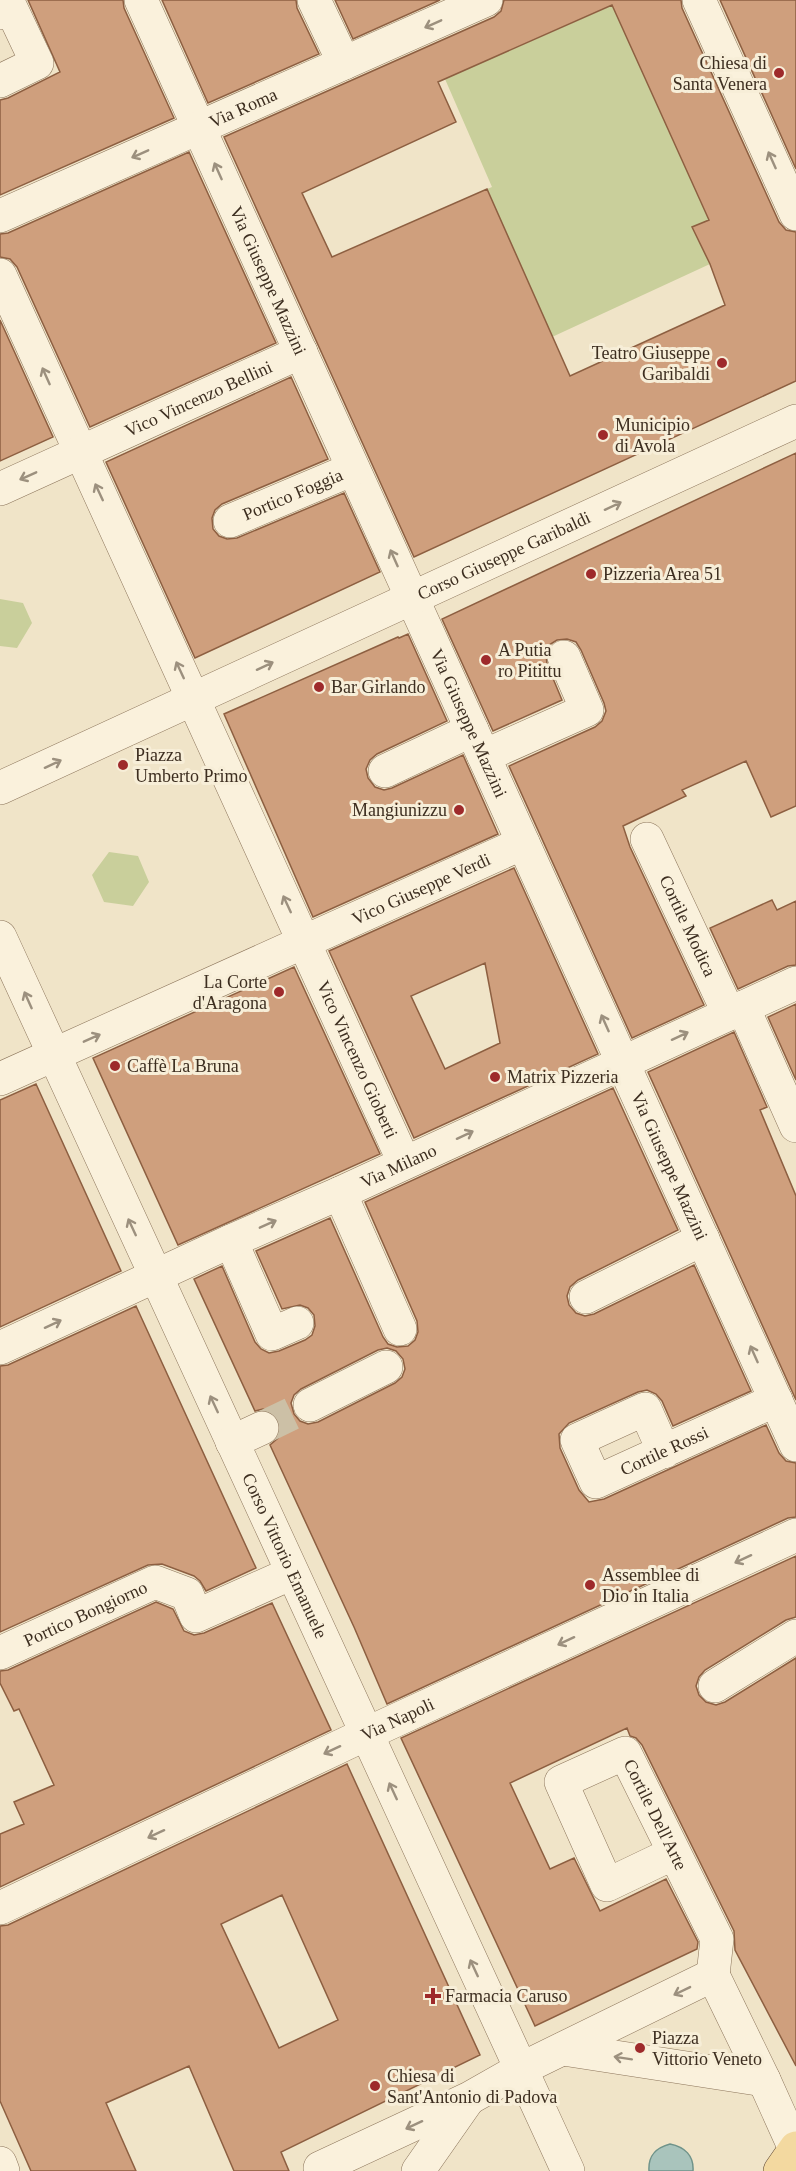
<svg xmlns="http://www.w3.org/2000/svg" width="796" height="2171" viewBox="0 0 796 2171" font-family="Georgia,serif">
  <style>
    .green { fill: #c9cf9b }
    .water { fill: #a9c4bc; stroke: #6f938a; stroke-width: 1.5 }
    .building { fill: #cf9f7d; stroke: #8d5f41; stroke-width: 1.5; fill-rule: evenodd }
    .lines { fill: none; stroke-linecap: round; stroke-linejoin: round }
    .minor-tunnel { stroke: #ccc0a6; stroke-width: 33; stroke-dasharray: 33 16; stroke-linecap: butt }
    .minor-casing { stroke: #8d765c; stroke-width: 34 }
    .major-casing { stroke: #5b4430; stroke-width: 34 }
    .minor { stroke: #faf1dc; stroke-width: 33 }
    .major { stroke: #f3d9a0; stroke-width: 33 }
    .oneway { stroke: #9c907e }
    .poi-dot { fill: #9e2a2b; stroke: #f7eed8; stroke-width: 2 }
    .labels { text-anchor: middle; stroke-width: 6; stroke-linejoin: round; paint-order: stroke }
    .poi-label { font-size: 18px; fill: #3d2e20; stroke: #f7eed8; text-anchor: start }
    .street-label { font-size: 18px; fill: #3d2e20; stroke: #f7eed8 }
  </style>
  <rect width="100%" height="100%" fill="#f0e4c8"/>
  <!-- green -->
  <path class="green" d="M613 5 709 220 693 227 710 264 552 337 487 189 492 187 445 79Z
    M0 599 23 603 32 623 17 648 0 646Z
    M109 852 138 856 149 882 133 906 104 902 92 875Z"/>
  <!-- water -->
  <path class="water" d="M670 2144C685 2147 694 2156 693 2171H649C648 2156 655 2148 670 2144Z"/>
  <!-- building -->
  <path class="building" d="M28 0H123L124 8 174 118 0 195V100L8 98 60 72Z
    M162 0H296L297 8 319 54 208 103Z
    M335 0H440L353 39Z
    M504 0H681L682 8 779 222 786 230 796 232V381L414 557 224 137 494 17 501 11ZM612 5 709 220 692 227 710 264 725 305 570 376 487 189 332 257 302 193 456 122 438 82Z
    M720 0H796V169Z
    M189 152 276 343 90 427 17 267 10 259 0 257V234L8 233Z
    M0 320 53 437 0 461Z
    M291 377 328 459 222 504 215 510 212 518 213 529 219 536 227 539 237 538 344 493 380 572 195 658 106 462Z
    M796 453V806L771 817 746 761 682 790 686 796 623 826 630 847 704 1005 632 1038 509 766 595 727 602 721 606 711 604 703 581 650 576 642 567 639 557 640 549 645 546 654 547 664 562 700 493 731 442 619Z
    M408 634 447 721 377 754 370 760 366 769 368 778 375 787 384 790 392 788 463 755 498 834 313 917 224 714 398 637 399 638Z
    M514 868 598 1054 414 1138 329 951ZM485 963 500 1043 445 1069 411 996Z
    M772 900 777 910 796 901V965L788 966 738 989 710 928Z
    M294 967 380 1154 178 1245 93 1058Z
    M796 1004V1080L768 1017Z
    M734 1032 767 1107 760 1110 796 1196V1400L648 1072Z
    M36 1084 121 1271 0 1327V1100Z
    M613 1088 678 1230 578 1280 570 1287 567 1296 569 1305 576 1313 585 1316 594 1314 694 1265 751 1391 673 1426 662 1401 656 1394 647 1390 638 1392 569 1423 559 1434 560 1448 579 1490 589 1502 604 1499 766 1425 779 1453 786 1461 796 1463V1517L788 1518 387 1704 354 1627 270 1445 278 1438 281 1429 279 1421 272 1412 263 1409 255 1411 194 1279 222 1266 255 1342 261 1349 269 1353 279 1351 305 1340 312 1335 315 1326 314 1315 308 1308 300 1305 282 1309 256 1251 330 1218 383 1337 388 1344 397 1347 408 1346 415 1340 418 1332 417 1321 365 1202ZM387 1348 396 1351 403 1359 405 1369 402 1377 395 1383 318 1422 308 1424 300 1421 294 1414 291 1403 294 1395 301 1389 378 1350Z
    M136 1306 256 1568 206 1591 200 1581 194 1576 162 1564 148 1565 0 1632V1366L8 1365Z
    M796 1556V1617L786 1620 705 1670 699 1677 696 1686 699 1695 706 1702 716 1705 725 1702 796 1658V2066L735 1950 734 1931 642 1745 636 1738 630 1736 627 1728 510 1783 550 1869 574 1858 600 1911 666 1879 698 1942 697 1949 535 2026 401 1738Z
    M156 1602 173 1609 184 1631 194 1635 204 1633 272 1603 331 1730 0 1887V1834L24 1824 14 1802 54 1785 19 1709 14 1711 0 1683V1671L8 1670Z
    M347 1764 480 2055 281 2152 289 2171H234L189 2066 106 2103 136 2171H31L0 2101V1926L8 1925ZM282 1895 338 2020 279 2048 221 1924Z"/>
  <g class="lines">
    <!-- minor-tunnel -->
    <path class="minor-tunnel" d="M262 1428 310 1405"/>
    <!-- minor casing -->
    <g class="minor-casing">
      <g id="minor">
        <path id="s1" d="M141 0 796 1445"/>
        <path d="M314 0 344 63"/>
        <path d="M699 0 796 214"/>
        <path d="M0 13 11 8 37 63 0 81"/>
        <path id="s2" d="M0 216 486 0"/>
        <path id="s3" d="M0 275 404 1162"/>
        <path id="s4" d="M0 489 301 352"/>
        <path id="s5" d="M230 521 353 469"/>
        <path d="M484 756 587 710 564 657"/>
        <path d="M385 771 472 730"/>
        <path id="s6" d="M0 788 796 421"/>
        <path id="s7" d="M647 839 729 1014"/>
        <path id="s8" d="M0 937 568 2171"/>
        <path d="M743 1007 796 1126"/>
        <path id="s9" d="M0 1079 523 843"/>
        <path d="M340 1193 400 1329"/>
        <path d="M231 1241 272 1334 297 1323"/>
        <path d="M586 1297 703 1239"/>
        <path id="s10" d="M0 1348 231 1241 340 1193 796 983"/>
        <path d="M310 1405 386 1367"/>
        <path d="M232 1442 262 1428"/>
        <path id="s11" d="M664 1452 645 1409 577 1440 596 1482 776 1400"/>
        <path id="s12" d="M0 1653 155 1582 187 1594 196 1616 292 1573"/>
        <path d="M715 1686 796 1636"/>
        <path id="s13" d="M674 1853 607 1885 561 1782 625 1753 717 1939 713 1975"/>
        <path id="s14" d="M0 1908 366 1734 796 1535"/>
        <path d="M563 2049 764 2080"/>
        <path d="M0 2163 3 2171"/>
        <path d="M321 2171 320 2168 468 2099 521 2069 713 1975 764 2080 796 2151"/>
        <path d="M418 2171 467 2101"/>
      </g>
    </g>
    <!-- major casing -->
    <g class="major-casing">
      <path id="major" d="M780 2171 796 2148"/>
    </g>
    <!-- minor -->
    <use href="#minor" class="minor"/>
    <!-- major -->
    <use href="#major" class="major"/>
  </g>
  <!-- one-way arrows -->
  <defs><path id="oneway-shaft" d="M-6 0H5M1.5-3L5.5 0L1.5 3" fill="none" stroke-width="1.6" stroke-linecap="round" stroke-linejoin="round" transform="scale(1.5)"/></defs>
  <g class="oneway">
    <use href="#oneway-shaft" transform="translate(433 24) rotate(156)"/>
    <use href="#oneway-shaft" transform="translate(140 154) rotate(156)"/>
    <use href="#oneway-shaft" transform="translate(772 160) rotate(-114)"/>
    <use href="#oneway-shaft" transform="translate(218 171) rotate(-114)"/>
    <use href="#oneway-shaft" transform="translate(46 376) rotate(-114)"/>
    <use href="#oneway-shaft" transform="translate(28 476) rotate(156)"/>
    <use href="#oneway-shaft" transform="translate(99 492) rotate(-115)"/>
    <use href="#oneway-shaft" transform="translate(613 506) rotate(-25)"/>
    <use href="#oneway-shaft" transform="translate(394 558) rotate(-114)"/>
    <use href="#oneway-shaft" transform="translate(265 666) rotate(-25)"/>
    <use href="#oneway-shaft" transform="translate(180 670) rotate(-115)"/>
    <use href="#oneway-shaft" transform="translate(53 764) rotate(-25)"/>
    <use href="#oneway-shaft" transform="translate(287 904) rotate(-115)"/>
    <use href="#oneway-shaft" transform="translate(28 1000) rotate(-114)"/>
    <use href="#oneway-shaft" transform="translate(605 1023) rotate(-114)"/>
    <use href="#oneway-shaft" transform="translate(680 1036) rotate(-25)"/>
    <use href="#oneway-shaft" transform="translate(92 1038) rotate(-24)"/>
    <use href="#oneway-shaft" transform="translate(465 1135) rotate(-25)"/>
    <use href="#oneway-shaft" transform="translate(268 1224) rotate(-24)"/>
    <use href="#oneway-shaft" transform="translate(132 1227) rotate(-115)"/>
    <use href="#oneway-shaft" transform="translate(53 1324) rotate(-25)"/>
    <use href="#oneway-shaft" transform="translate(754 1354) rotate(-114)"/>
    <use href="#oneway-shaft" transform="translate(214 1404) rotate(-115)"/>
    <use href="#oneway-shaft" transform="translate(743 1559) rotate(155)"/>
    <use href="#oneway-shaft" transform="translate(566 1641) rotate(155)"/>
    <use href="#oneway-shaft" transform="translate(332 1750) rotate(155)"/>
    <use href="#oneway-shaft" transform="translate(393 1791) rotate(-115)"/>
    <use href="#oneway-shaft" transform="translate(156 1834) rotate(155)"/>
    <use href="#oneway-shaft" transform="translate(474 1968) rotate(-115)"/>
    <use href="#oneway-shaft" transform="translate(682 1991) rotate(154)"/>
    <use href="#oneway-shaft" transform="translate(623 2058) rotate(-171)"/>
    <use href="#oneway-shaft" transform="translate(414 2125) rotate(155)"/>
  </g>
  <!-- markers -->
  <g class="poi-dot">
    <circle cx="779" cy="73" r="6"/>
    <circle cx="722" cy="363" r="6"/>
    <circle cx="603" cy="435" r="6"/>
    <circle cx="591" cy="574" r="6"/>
    <circle cx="486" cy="660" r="6"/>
    <circle cx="319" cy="687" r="6"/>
    <circle cx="123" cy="765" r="6"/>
    <circle cx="459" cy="810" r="6"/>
    <circle cx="279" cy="992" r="6"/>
    <circle cx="115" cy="1066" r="6"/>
    <circle cx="495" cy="1077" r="6"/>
    <circle cx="590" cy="1585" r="6"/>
    <path d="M430 1987h6v6h6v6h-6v6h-6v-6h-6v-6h6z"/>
    <circle cx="640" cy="2048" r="6"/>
    <circle cx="375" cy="2086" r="6"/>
  </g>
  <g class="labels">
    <!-- poi labels -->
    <g class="poi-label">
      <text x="767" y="69" text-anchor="end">Chiesa di<tspan x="767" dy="21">Santa Venera</tspan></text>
      <text x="710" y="359" text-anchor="end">Teatro Giuseppe<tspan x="710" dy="21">Garibaldi</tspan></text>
      <text x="615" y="431">Municipio<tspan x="615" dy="21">di Avola</tspan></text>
      <text x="603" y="580">Pizzeria Area 51</text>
      <text x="498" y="656">A Putia<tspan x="498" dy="21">ro Pitittu</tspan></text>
      <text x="331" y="693">Bar Girlando</text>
      <text x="135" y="761">Piazza<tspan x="135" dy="21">Umberto Primo</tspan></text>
      <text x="447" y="816" text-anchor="end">Mangiunizzu</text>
      <text x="267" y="988" text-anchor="end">La Corte<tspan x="267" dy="21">d'Aragona</tspan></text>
      <text x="127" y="1072">Caffè La Bruna</text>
      <text x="507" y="1083">Matrix Pizzeria</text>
      <text x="602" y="1581">Assemblee di<tspan x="602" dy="21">Dio in Italia</tspan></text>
      <text x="445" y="2002">Farmacia Caruso</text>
      <text x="652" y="2044">Piazza<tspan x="652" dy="21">Vittorio Veneto</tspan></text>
      <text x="387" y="2082">Chiesa di<tspan x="387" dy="21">Sant'Antonio di Padova</tspan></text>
    </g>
    <!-- street labels -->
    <g class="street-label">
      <text dy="6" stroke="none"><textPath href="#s2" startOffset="266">Via Roma</textPath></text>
      <text dy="6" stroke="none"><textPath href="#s1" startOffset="308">Via Giuseppe Mazzini</textPath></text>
      <text dy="6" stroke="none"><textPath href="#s4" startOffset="218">Vico Vincenzo Bellini</textPath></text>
      <text dy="6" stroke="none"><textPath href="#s5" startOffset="68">Portico Foggia</textPath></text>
      <text dy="6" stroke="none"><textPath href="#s6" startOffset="555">Corso Giuseppe Garibaldi</textPath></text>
      <text dy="6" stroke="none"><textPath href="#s1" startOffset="794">Via Giuseppe Mazzini</textPath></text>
      <text dy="6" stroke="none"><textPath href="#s9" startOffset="462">Vico Giuseppe Verdi</textPath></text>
      <text dy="6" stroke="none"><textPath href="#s7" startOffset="96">Cortile Modica</textPath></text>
      <text dy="6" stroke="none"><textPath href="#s3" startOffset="862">Vico Vincenzo Gioberti</textPath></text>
      <text dy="6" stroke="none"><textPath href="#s10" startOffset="438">Via Milano</textPath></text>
      <text dy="6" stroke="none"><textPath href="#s1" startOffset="1280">Via Giuseppe Mazzini</textPath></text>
      <text dy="6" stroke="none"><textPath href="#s11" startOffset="243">Cortile Rossi</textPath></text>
      <text dy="6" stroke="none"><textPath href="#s8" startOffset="681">Corso Vittorio Emanuele</textPath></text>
      <text dy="6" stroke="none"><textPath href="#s12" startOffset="94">Portico Bongiorno</textPath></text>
      <text dy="6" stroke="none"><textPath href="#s14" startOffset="440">Via Napoli</textPath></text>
      <text dy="6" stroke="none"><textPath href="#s13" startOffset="326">Cortile Dell'Arte</textPath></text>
    </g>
  </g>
</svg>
